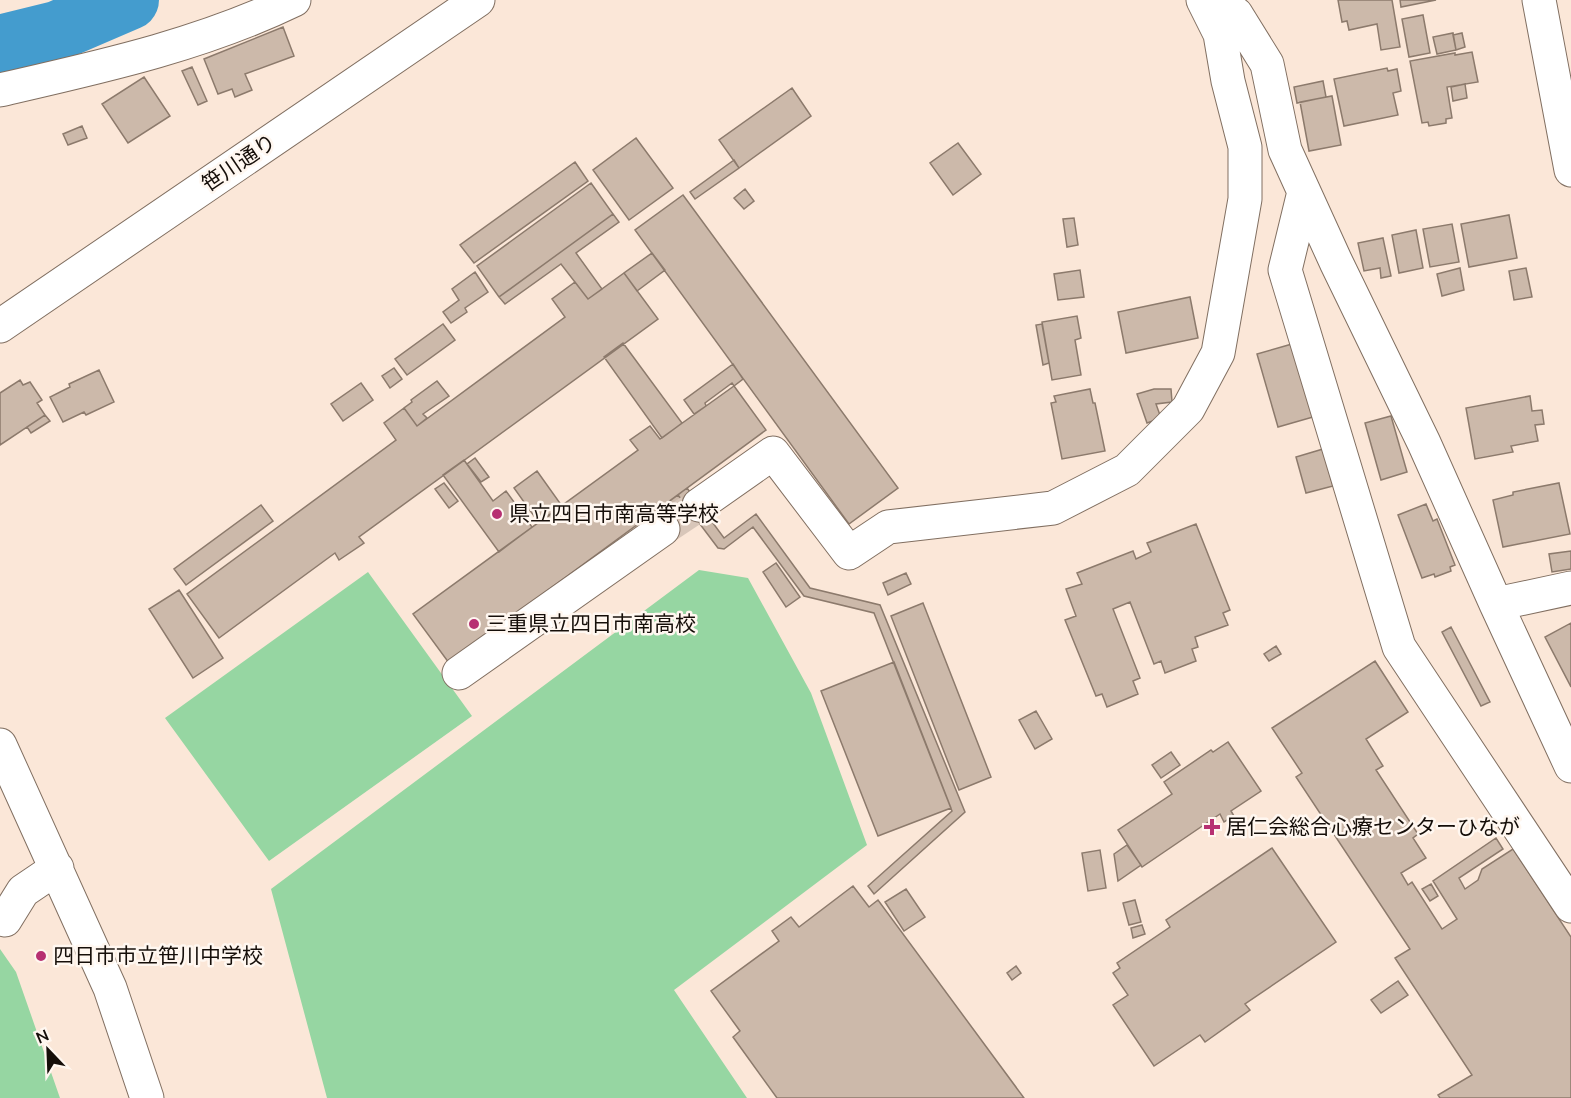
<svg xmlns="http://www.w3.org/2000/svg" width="1571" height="1098" viewBox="0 0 1571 1098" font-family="Mulish,'Noto Sans JP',sans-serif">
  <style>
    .green { fill: #96d6a2 }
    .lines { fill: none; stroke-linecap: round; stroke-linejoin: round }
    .river { stroke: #449cce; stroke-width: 60 }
    .building { fill: #ccb9aa; stroke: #8c7a6c; stroke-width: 1.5 }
    .minor-tunnel { stroke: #d8c6b9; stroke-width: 33; stroke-dasharray: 33 16; stroke-linecap: butt }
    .minor-casing { stroke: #816f61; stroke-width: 35 }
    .minor { stroke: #fff; stroke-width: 33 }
    .poi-dot { fill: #b73072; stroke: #fff7f0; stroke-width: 2 }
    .labels { text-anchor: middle; stroke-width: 5; stroke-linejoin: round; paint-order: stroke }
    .street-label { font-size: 21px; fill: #150e09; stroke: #fff7f0 }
    .poi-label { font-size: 21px; fill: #150e09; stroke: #fff7f0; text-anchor: start }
  </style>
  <rect width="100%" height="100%" fill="#fbe7d8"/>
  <!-- green -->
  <path class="green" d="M699 570 748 578 811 693 867 845 674 990 747 1098H327L271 889Z
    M368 572 472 716 269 861 165 718Z
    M0 949 16 972 60 1098H0Z"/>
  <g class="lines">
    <!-- river -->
    <path class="river" d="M0 45 57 31 129 0"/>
  </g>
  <!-- building -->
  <path class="building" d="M1338 0H1392L1400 47 1381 50 1377 24 1349 30 1347 21 1342 22Z
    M1400 0H1436L1401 7Z
    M1423 15 1430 53 1409 57 1402 19Z
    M283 27 294 56 245 74 252 90 235 97 232 89 218 94 204 59Z
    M1453 33 1456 50 1437 54 1433 37Z
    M1462 33 1465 47 1456 50 1453 35Z
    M1472 52 1478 82 1447 87 1452 118 1446 119V123L1429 126 1428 122 1422 123 1410 61 1455 53V55Z
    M192 67 207 101 198 105 182 71Z
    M1387 68 1388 71 1397 69 1401 91 1393 93 1398 115 1344 126 1334 79Z
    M144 77 170 116 128 143 102 104Z
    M1323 81 1326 97 1297 103 1294 87Z
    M1465 84 1467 98 1453 101 1451 87Z
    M792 88 811 116 739 168 719 140Z
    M1332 96 1341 145 1309 151 1300 102Z
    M82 126 87 138 68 145 63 134Z
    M636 138 673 188 629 220 593 170Z
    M958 143 981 174 953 195 930 163Z
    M734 160 739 168 695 199 690 192Z
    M575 162 588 181 474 263 460 245Z
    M591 183 613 214 499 297 477 266Z
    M745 189 754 201 744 209 734 198Z
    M683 195 898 488 849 524 635 230Z
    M613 214 619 222 576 253 602 289 588 299 561 264 505 304 499 297Z
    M1509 215 1517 258 1469 267 1461 224Z
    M1074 218 1078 245 1067 247 1063 219Z
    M1452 224 1459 262 1430 267 1423 229Z
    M1416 230 1423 268 1399 273 1392 235Z
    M1383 238 1391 276 1381 278 1380 268 1364 271 1358 243Z
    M652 253 665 270 637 291 624 273Z
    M1460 268 1464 290 1442 296 1437 274Z
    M1526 268 1532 297 1514 300 1509 271Z
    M1080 270 1084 297 1058 300 1054 274Z
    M475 272 488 292 465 308 467 312 451 323 443 312 459 300 452 289Z
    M624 273 658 319 359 537 364 543 339 560 335 553 219 638 187 594 396 440 384 423 404 408 417 426 565 317 552 299 575 282 588 299Z
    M1190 297 1198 338 1126 353 1118 312Z
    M1077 316 1081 338 1075 340 1081 375 1052 380 1042 322Z
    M443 324 455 340 407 375 395 359Z
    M1042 324 1049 363 1043 365 1036 325Z
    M623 343 682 423 662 438 604 357Z
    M1292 344 1313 417 1278 427 1257 354Z
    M733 364 743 379 734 386 732 383 705 403 706 406 694 414 684 400Z
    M394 368 402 379 390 388 382 376Z
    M99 370 114 402 86 415 84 412 63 422 50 397 70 387 69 384Z
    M20 380 23 385 30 382 42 400 37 403 45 415 0 445V393Z
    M437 381 449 396 423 414 427 418 417 426 404 408 412 402 411 400Z
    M361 383 373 400 343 421 331 404Z
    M734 386 766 430 449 663 413 614 638 450 630 440 650 426 660 439Z
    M1090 389 1093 403H1095L1105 451 1062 459 1051 403 1056 402 1054 396Z
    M1154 389H1171L1172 402 1156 404 1161 418 1147 423 1137 394Z
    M1530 396 1532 411 1542 410 1544 424 1535 425 1538 441 1511 446 1513 452 1475 459 1466 408Z
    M45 415 50 421 31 433 27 427Z
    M1391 416 1407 472 1381 480 1365 423Z
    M1323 449 1333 486 1306 493 1296 457Z
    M475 458 489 477 481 482 467 464Z
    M464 460 493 501 506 491 532 527 499 552 443 475Z
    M537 471 562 506 539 523 514 488Z
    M444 483 458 501 449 508 435 489Z
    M1559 483 1570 534 1503 547 1493 500 1513 495V492Z
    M687 488 724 538 756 514 810 588 880 605 965 812 874 894 868 886 952 811 874 613 804 596 753 527 724 549 718 548 678 495Z
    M678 495 697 522 671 541 652 514Z
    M1426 504 1433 521 1437 519 1455 565 1450 567 1451 571 1435 577 1434 574 1422 578 1398 515Z
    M261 505 273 521 186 585 174 569Z
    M1196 524 1230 610 1223 613 1228 625 1195 637 1198 647 1192 649 1196 661 1165 673 1161 661 1154 664 1130 602 1113 609 1140 678 1133 681 1138 694 1107 707 1102 694 1096 696 1065 620 1076 616 1066 589 1082 584 1077 573 1133 551 1136 559 1151 552 1147 543Z
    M1571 551V569L1552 572 1549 554Z
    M776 563 800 597 786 607 763 572Z
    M906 573 911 584 888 595 883 583Z
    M179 590 223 658 193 678 149 609Z
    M923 603 991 777 959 790 891 616Z
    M1571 623V687L1545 637Z
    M1451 627 1490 702 1481 706 1442 632Z
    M1276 646 1281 654 1269 661 1264 654Z
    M1375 661 1408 712 1366 739 1383 766 1376 770 1418 834 1413 838 1426 858 1401 873 1408 885 1412 882 1442 929 1457 919 1433 881 1496 838 1503 849 1459 878 1465 889 1478 880 1482 869 1513 849 1571 937V1098H1440L1438 1095 1472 1075 1395 958 1410 949 1296 777 1302 773 1272 728Z
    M894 662 951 808 878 836 821 691Z
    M1036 711 1052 739 1035 749 1019 720Z
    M1228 742 1261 791 1231 811 1234 816 1224 822 1220 814 1142 867 1118 830 1172 794 1164 782 1211 750 1213 752Z
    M1171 752 1180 765 1161 778 1152 765Z
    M1127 845 1141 865 1118 881 1114 854Z
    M1272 848 1336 942 1245 1004 1250 1010 1205 1042 1200 1035 1154 1066 1113 1005 1128 995 1113 973 1120 968 1117 963 1170 927 1166 920Z
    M1100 850 1106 888 1088 891 1082 853Z
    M1431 884 1438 896 1430 901 1422 889Z
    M853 886 869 907 878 900 1024 1098H777L733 1037 740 1031 711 991 779 941 772 931 791 917 799 927Z
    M906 889 925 917 904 931 885 902Z
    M1135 900 1141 922 1129 925 1123 903Z
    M1142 925 1145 934 1133 938 1131 928Z
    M1016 966 1021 973 1012 980 1007 973Z
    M1398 981 1408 995 1381 1013 1371 1000Z"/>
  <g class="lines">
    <!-- minor-tunnel -->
    <path class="minor-tunnel" d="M663 529 699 505"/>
    <!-- minor casing -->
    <g class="minor-casing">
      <path id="minor" d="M1215 0 1236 14 1267 64 1285 150 1336 262 1424 443 1496 604 1571 766
        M1539 0 1571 170
        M0 90C100 67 201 45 294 0
        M1304 192 1285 270 1399 647 1571 906
        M0 326 478 0
        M699 505 773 453 849 553 888 527 1053 508 1127 470 1188 409 1218 353 1245 199V147L1228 81 1220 34 1203 0
        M1496 604 1571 588
        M459 673 663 529
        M0 745 110 988 147 1098
        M5 920 23 891 57 868"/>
    </g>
    <!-- minor -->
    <use href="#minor" class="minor"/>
  </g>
  <!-- markers -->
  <g class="poi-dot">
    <circle cx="497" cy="514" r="6"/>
    <circle cx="474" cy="624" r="6"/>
    <path d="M1209 818h6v6h6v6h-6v6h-6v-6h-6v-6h6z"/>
    <circle cx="41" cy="956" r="6"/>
  </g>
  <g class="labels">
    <!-- street labels -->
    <g class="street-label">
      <text transform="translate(239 163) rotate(-34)" y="7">笹川通り</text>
    </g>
    <!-- poi labels -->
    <g class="poi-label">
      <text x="509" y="521">県立四日市南高等学校</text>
      <text x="486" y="631">三重県立四日市南高校</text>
      <text x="1226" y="834">居仁会総合心療センターひなが</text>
      <text x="53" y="963">四日市市立笹川中学校</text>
    </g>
  </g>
  <!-- north arrow -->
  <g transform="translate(48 1050) rotate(337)" stroke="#fff7f0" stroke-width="4.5" paint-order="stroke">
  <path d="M0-4.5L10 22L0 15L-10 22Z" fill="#150e09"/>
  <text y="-9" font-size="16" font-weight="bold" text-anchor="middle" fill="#150e09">N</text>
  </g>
</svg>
